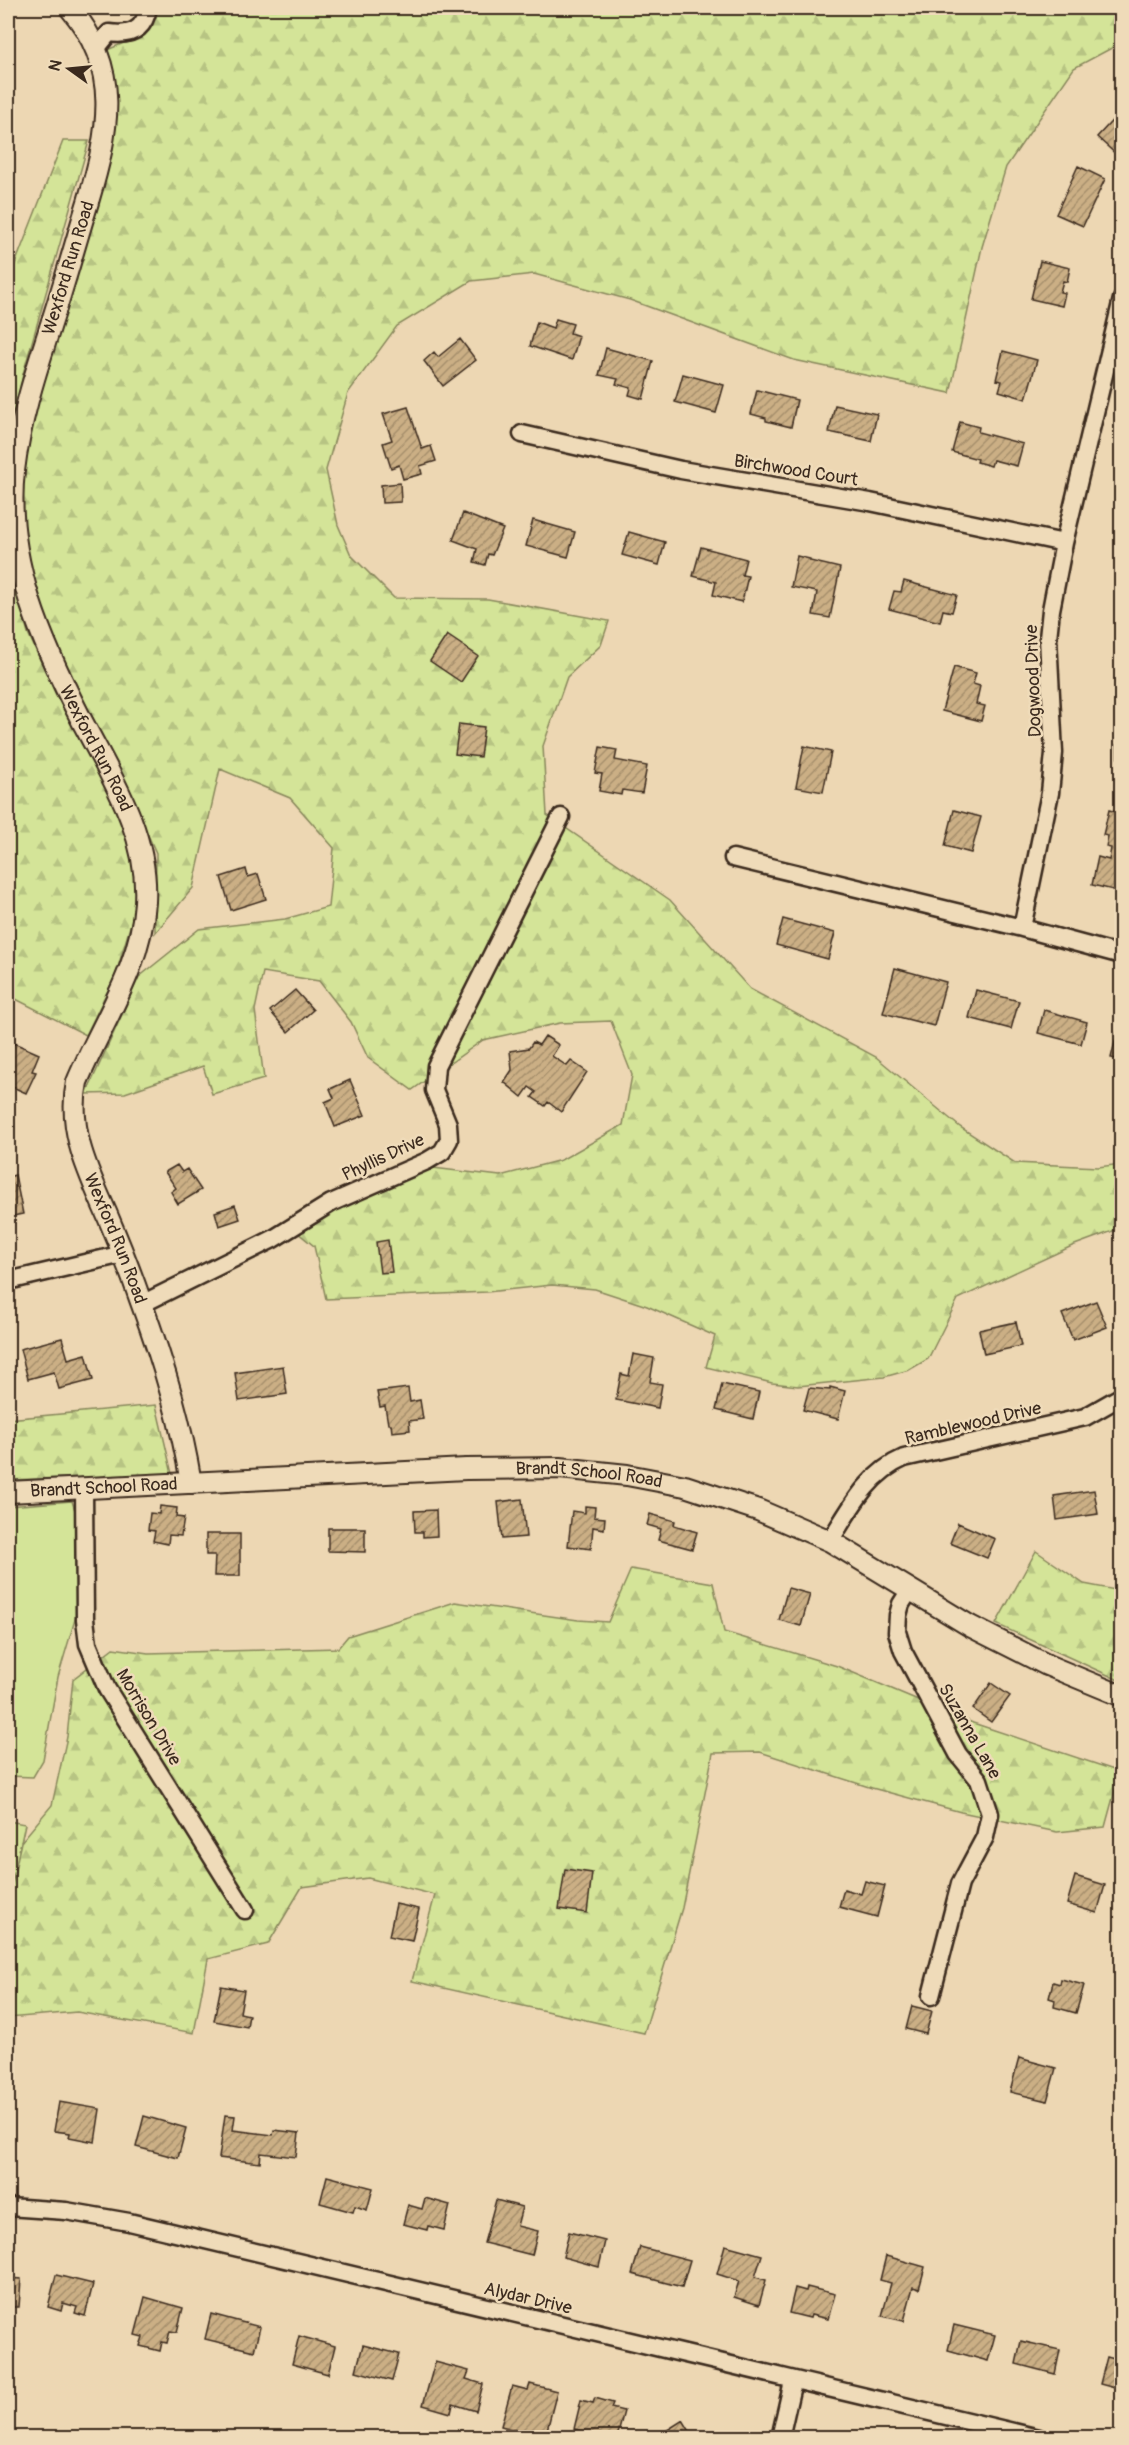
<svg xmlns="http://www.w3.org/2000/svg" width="1129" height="2445" viewBox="0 0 1129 2445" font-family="Pangolin,sans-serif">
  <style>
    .grass { fill: #d4e498; stroke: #88875b; stroke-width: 1.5 }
    .forest { fill: url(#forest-firs); stroke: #88875b; stroke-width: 1.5 }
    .building { fill: url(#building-hatch); stroke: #3b2a1e; stroke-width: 1.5 }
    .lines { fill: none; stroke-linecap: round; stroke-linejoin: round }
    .minor-casing { stroke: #3b2a1e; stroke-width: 21 }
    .tertiary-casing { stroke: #3b2a1e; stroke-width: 24 }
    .minor { stroke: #efdbb9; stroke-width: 16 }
    .tertiary { stroke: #efdbb9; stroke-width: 20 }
    .labels { text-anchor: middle; stroke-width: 5; stroke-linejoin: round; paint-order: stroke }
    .street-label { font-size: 18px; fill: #3b2a1e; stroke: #efdbb9 }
  </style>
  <defs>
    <pattern id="forest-firs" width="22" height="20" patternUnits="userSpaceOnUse" patternTransform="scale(1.5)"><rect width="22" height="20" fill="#d4e498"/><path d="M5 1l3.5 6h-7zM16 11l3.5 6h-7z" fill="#b7c483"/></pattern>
    <pattern id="building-hatch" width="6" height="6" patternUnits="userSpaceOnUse" patternTransform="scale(1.5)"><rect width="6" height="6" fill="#cbaf85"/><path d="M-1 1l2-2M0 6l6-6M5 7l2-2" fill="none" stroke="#a68f6c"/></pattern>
  </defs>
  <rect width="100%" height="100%" fill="#edd7b3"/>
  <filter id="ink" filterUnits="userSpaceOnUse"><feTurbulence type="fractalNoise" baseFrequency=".0167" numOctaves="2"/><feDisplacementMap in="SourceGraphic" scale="12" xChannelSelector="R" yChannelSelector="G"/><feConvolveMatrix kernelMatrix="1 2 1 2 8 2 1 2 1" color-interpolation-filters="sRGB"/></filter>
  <g filter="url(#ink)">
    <!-- grass -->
    <path class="grass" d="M72 1501 76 1514 79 1606 58 1677 43 1760 33 1777 8 1776V1506Z
      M8 1821 25 1824 8 1903Z"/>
    <!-- forest -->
    <path class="forest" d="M159 8H1121V43L1074 68 1006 167 982 247 950 393 794 360 630 300 534 274 471 281 397 326 348 393 326 470 338 525 351 555 394 598 488 599 609 621 601 645 567 677 543 746 547 815 670 900 750 989 876 1057 960 1127 1015 1163 1098 1167 1121 1164V1228L1072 1246 958 1299 928 1359 909 1370 884 1377 798 1386 772 1383 706 1367 715 1336 647 1306 595 1289 552 1285 487 1292 326 1299 314 1246 297 1232 357 1196 433 1168 500 1176 561 1160 623 1125 632 1075 611 1021 560 1023 483 1040 412 1090 368 1058 351 1022 319 981 263 972 255 1010 264 1079 212 1094 203 1066 125 1093 86 1094 139 977 199 929 285 919 328 907 334 848 290 798 220 769 193 888 155 933 156 853 116 763 53 640 27 556 18 497 41 386 113 113 107 50 131 40Z
      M63 141H89L23 374 8 448V282Z
      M8 559 28 633 56 695 104 784 131 843 137 903 116 974 86 1035 8 995Z
      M156 1405 172 1474 8 1480V1419Z
      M1036 1551 1084 1584 1121 1591V1681L996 1624Z
      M631 1569 713 1583 724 1632 837 1666 973 1723 1120 1772 1105 1827 1057 1832 961 1812 872 1788 760 1752 713 1753 682 1908 644 2033 412 1981 435 1895 368 1878 302 1887 268 1944 208 1959 194 2033 77 2012 8 2018V1903L21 1842 52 1805 67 1737 73 1679 113 1648 148 1653 338 1648 348 1636 455 1602 578 1620 608 1622Z"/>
    <!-- building -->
    <path class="building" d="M1122 110V153L1118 156 1097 137Z
      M1078 166 1105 179 1083 226 1056 214Z
      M1040 261 1070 268 1067 282 1063 281 1060 292 1065 293 1062 306 1031 299Z
      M556 319 573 324 570 333 579 336 572 360 530 346 537 322 553 328Z
      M460 339 476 360 443 386 424 361 434 352 438 357Z
      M606 348 653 361 643 399 629 395 631 388 616 384 618 379 599 375Z
      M1003 351 1037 360 1026 399 999 391 1002 381 996 380Z
      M683 374 724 385 716 413 675 402Z
      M757 390 797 400 791 427 766 421V418L751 414Z
      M835 405 877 414 871 441 829 432Z
      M408 407 422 449 431 446 436 461 420 466 422 474 403 479 399 465 391 468 383 443 392 440 383 414Z
      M960 422 979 427 978 432 1023 444 1017 466 993 460 991 466 977 462 978 459 952 452Z
      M400 483 401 502 382 503 381 485Z
      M463 513 503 529 492 555 488 554 485 565 474 562 477 549 453 540Z
      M533 520 575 532 568 557 526 546Z
      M629 532 665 542 659 565 622 555Z
      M701 547 746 559 742 575 748 576 742 602 713 595 716 582 693 576Z
      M797 556 810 559V561L840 568 830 618 813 615 817 592 791 587Z
      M904 581 957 595 952 612 943 610 940 622 889 609 894 591 901 592Z
      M447 635 478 656 461 682 430 661Z
      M954 667 976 673 973 684 980 686 976 704 985 706 981 721 942 711Z
      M1117 699H1122V758H1118Z
      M459 724 484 727 480 757 455 754Z
      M804 746 831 752 823 792 796 787Z
      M600 747 617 750 615 760 647 766 642 793 622 790 621 795 599 791 602 774 595 773Z
      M954 810 981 817 971 853 945 846Z
      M1109 810 1122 813V892L1092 885 1098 857 1109 860 1111 848 1106 847 1108 836 1103 835Z
      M246 869 248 877 258 874 266 899 231 910 221 877Z
      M783 919 835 933 828 959 776 945Z
      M895 968 946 982 934 1026 883 1013Z
      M295 990 313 1010 288 1032 270 1011Z
      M976 990 1019 1001 1011 1029 969 1018Z
      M1044 1010 1087 1022 1081 1044 1038 1033Z
      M1119 1026 1122 1027V1060L1111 1058Z
      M545 1036 559 1045 552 1056 567 1066 571 1061 587 1072 561 1112 548 1102 545 1106 532 1097 536 1092 529 1087 522 1097 504 1082 512 1070 510 1051 529 1048 533 1042 539 1045Z
      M14 1043 39 1054 32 1071 36 1072 26 1093 8 1085V1059Z
      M350 1080 365 1115 335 1127 325 1102 334 1098 330 1089Z
      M177 1165 182 1172 187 1169 201 1190 178 1204 171 1192 176 1188 165 1172Z
      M15 1175 23 1214 8 1217V1177Z
      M235 1205 240 1219 219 1226 215 1212Z
      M388 1240 392 1272 380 1273 376 1242Z
      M1096 1301 1107 1327 1073 1340 1062 1314Z
      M1016 1322 1021 1346 984 1354 979 1330Z
      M62 1338 68 1359 86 1354 93 1380 59 1389 54 1372 28 1379 20 1349Z
      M633 1354 654 1358 650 1382 662 1384 658 1408 616 1400 621 1374 629 1376Z
      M283 1366 287 1394 239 1401 235 1373Z
      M722 1384 759 1392 753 1419 716 1410Z
      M830 1387 845 1391 838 1419 803 1410 809 1388 830 1390Z
      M408 1388 410 1402 420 1400 423 1419 409 1421 410 1430 392 1432 391 1424H388L385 1406 380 1407 377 1392Z
      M1094 1490 1098 1514 1057 1520 1054 1496Z
      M522 1499 526 1537 502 1539 498 1502Z
      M160 1506 177 1508 176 1517 184 1518 181 1536 169 1535 168 1544 153 1541 155 1531 148 1530 150 1513 159 1514Z
      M585 1506 595 1507 594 1517 605 1518 604 1529 593 1527 591 1549 568 1546 572 1511 585 1513Z
      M436 1510 437 1536 423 1537V1532H415L414 1511Z
      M650 1514 675 1521 674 1525 697 1532 692 1549 658 1540 661 1529 647 1525Z
      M958 1523 995 1539 987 1558 950 1543Z
      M328 1528H365V1552L328 1551Z
      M206 1534H240V1576H214L215 1555H206Z
      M788 1588 810 1594 801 1626 779 1620Z
      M991 1683 1010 1696 991 1722 973 1709Z
      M565 1869 592 1873 587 1913 559 1909Z
      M1075 1876 1105 1885 1097 1913 1067 1904Z
      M865 1881 885 1886 877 1917 839 1907 844 1889 861 1894Z
      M396 1904 419 1909 412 1941 389 1936Z
      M1061 1979 1084 1985 1076 2013 1054 2007 1055 2000 1049 1998 1053 1982 1060 1984Z
      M221 1986 244 1990 240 2013 249 2015 247 2027 214 2021Z
      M912 2006 932 2011 926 2034 906 2029Z
      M1019 2058 1056 2068 1047 2101 1010 2092Z
      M59 2102 100 2109 95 2142 69 2137 70 2133 54 2131Z
      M225 2115 235 2116 233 2130 273 2135 274 2130 299 2133 296 2157 261 2153 260 2163 219 2158Z
      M144 2116 186 2128 178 2158 136 2147Z
      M1120 2141H1122V2165L1114 2163Z
      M327 2176 373 2188 367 2210 355 2206 353 2212 320 2203Z
      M425 2198 450 2205 444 2230 428 2226 427 2230 403 2224 408 2205 422 2209Z
      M496 2200 522 2207 517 2226 538 2231 532 2255 484 2243Z
      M569 2232 605 2241 599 2267 563 2257Z
      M725 2245 762 2255 755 2277 766 2280 759 2305 734 2297 739 2281 717 2274Z
      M640 2247 690 2260 682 2287 632 2274Z
      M886 2256 925 2267 919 2289 913 2287 904 2321 882 2316 891 2283 880 2280Z
      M56 2275 93 2284 85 2316 75 2313 77 2307 63 2303 61 2311 48 2307Z
      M8 2278 21 2279 19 2307H8Z
      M807 2287 835 2294 828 2319 811 2315 810 2318 789 2313 795 2288 806 2291Z
      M145 2297 183 2308 177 2332 170 2331 167 2343 162 2342 160 2351 140 2346 143 2337 135 2335Z
      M211 2314 260 2327 254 2351 205 2339Z
      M954 2325 995 2335 988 2361 948 2350Z
      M299 2336 335 2346 328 2374 292 2364Z
      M1021 2341 1060 2350 1055 2374 1016 2364Z
      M363 2345 399 2354 392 2381 356 2371Z
      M1107 2357 1122 2361V2390L1100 2384Z
      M435 2362 469 2371 466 2379 483 2384 476 2411 453 2404 451 2413 423 2405Z
      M530 2384 557 2391 545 2438 501 2426 512 2386 528 2390Z
      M595 2398 613 2403 611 2408 624 2411 617 2438H608L574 2429 581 2400 593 2403Z
      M683 2420 694 2438H660L658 2436Z"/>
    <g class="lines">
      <!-- minor casing -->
      <g class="minor-casing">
        <path id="minor" d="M96 49 109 33C130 36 144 31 148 8
          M1122 299 1064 543 1051 610 1048 638 1054 753 1050 793 1022 928 1122 955
          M522 434 681 470 870 502 1064 543
          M733 858 1022 928
          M8 1281 123 1254
          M142 1304 273 1239 331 1203 427 1161 442 1152 449 1140 448 1124 434 1090 436 1066 561 817
          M84 1488 85 1619 88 1644 107 1689 245 1910
          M830 1541C850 1509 868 1473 904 1458L1085 1417 1122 1396
          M910 1590 901 1604 898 1615 897 1632 903 1651 958 1754 979 1780 990 1814 985 1837 960 1884 931 1996
          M8 2207 66 2211 129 2222 1039 2438
          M780 2438 793 2381"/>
      </g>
      <!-- tertiary casing -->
      <g class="tertiary-casing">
        <g id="tertiary">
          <path id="s1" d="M70 8C122 69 109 131 88 202 79 231 71 260 62 289 44 349 21 409 14 471 4 559 43 645 82 721 112 778 149 835 145 902 141 968 102 1022 77 1082 67 1131 89 1173 108 1217 120 1245 131 1273 141 1302 163 1361 181 1421 191 1483"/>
          <path id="s2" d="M8 1492 466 1469 560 1468 627 1475 685 1486 758 1510 830 1541 970 1626 1047 1665 1122 1696"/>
        </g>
      </g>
      <!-- minor -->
      <use href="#minor" class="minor"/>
      <!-- tertiary -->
      <use href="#tertiary" class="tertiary"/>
    </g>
  </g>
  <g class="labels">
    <!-- street labels -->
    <g class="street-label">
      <text transform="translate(68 268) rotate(-73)" y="6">Wexford Run Road</text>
      <text transform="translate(796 470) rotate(9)" y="6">Birchwood Court</text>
      <text transform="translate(1033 681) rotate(-92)" y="6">Dogwood Drive</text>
      <text dy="6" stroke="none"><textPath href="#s1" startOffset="778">Wexford Run Road</textPath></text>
      <text transform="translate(383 1157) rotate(-25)" y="6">Phyllis Drive</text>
      <text dy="6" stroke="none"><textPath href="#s1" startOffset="1299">Wexford Run Road</textPath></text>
      <text transform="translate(973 1423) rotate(-13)" y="6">Ramblewood Drive</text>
      <text dy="6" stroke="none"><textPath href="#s2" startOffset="582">Brandt School Road</textPath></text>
      <text dy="6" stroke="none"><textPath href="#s2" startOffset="96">Brandt School Road</textPath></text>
      <text transform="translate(149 1717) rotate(59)" y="6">Morrison Drive</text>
      <text transform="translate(970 1731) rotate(60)" y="6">Suzanna Lane</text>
      <text transform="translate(528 2298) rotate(13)" y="6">Alydar Drive</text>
    </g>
  </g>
  <!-- margin -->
  <rect width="1129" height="2445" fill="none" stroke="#efdbb9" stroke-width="30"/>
  <rect x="15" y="15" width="1099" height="2415" fill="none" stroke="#3b2a1e" stroke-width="2" filter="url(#ink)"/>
  <!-- north arrow -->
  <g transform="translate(69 69) rotate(285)" stroke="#efdbb9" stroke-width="4.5" paint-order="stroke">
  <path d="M0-4.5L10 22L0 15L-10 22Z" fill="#3b2a1e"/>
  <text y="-9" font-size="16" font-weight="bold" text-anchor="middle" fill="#3b2a1e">N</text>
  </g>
</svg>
